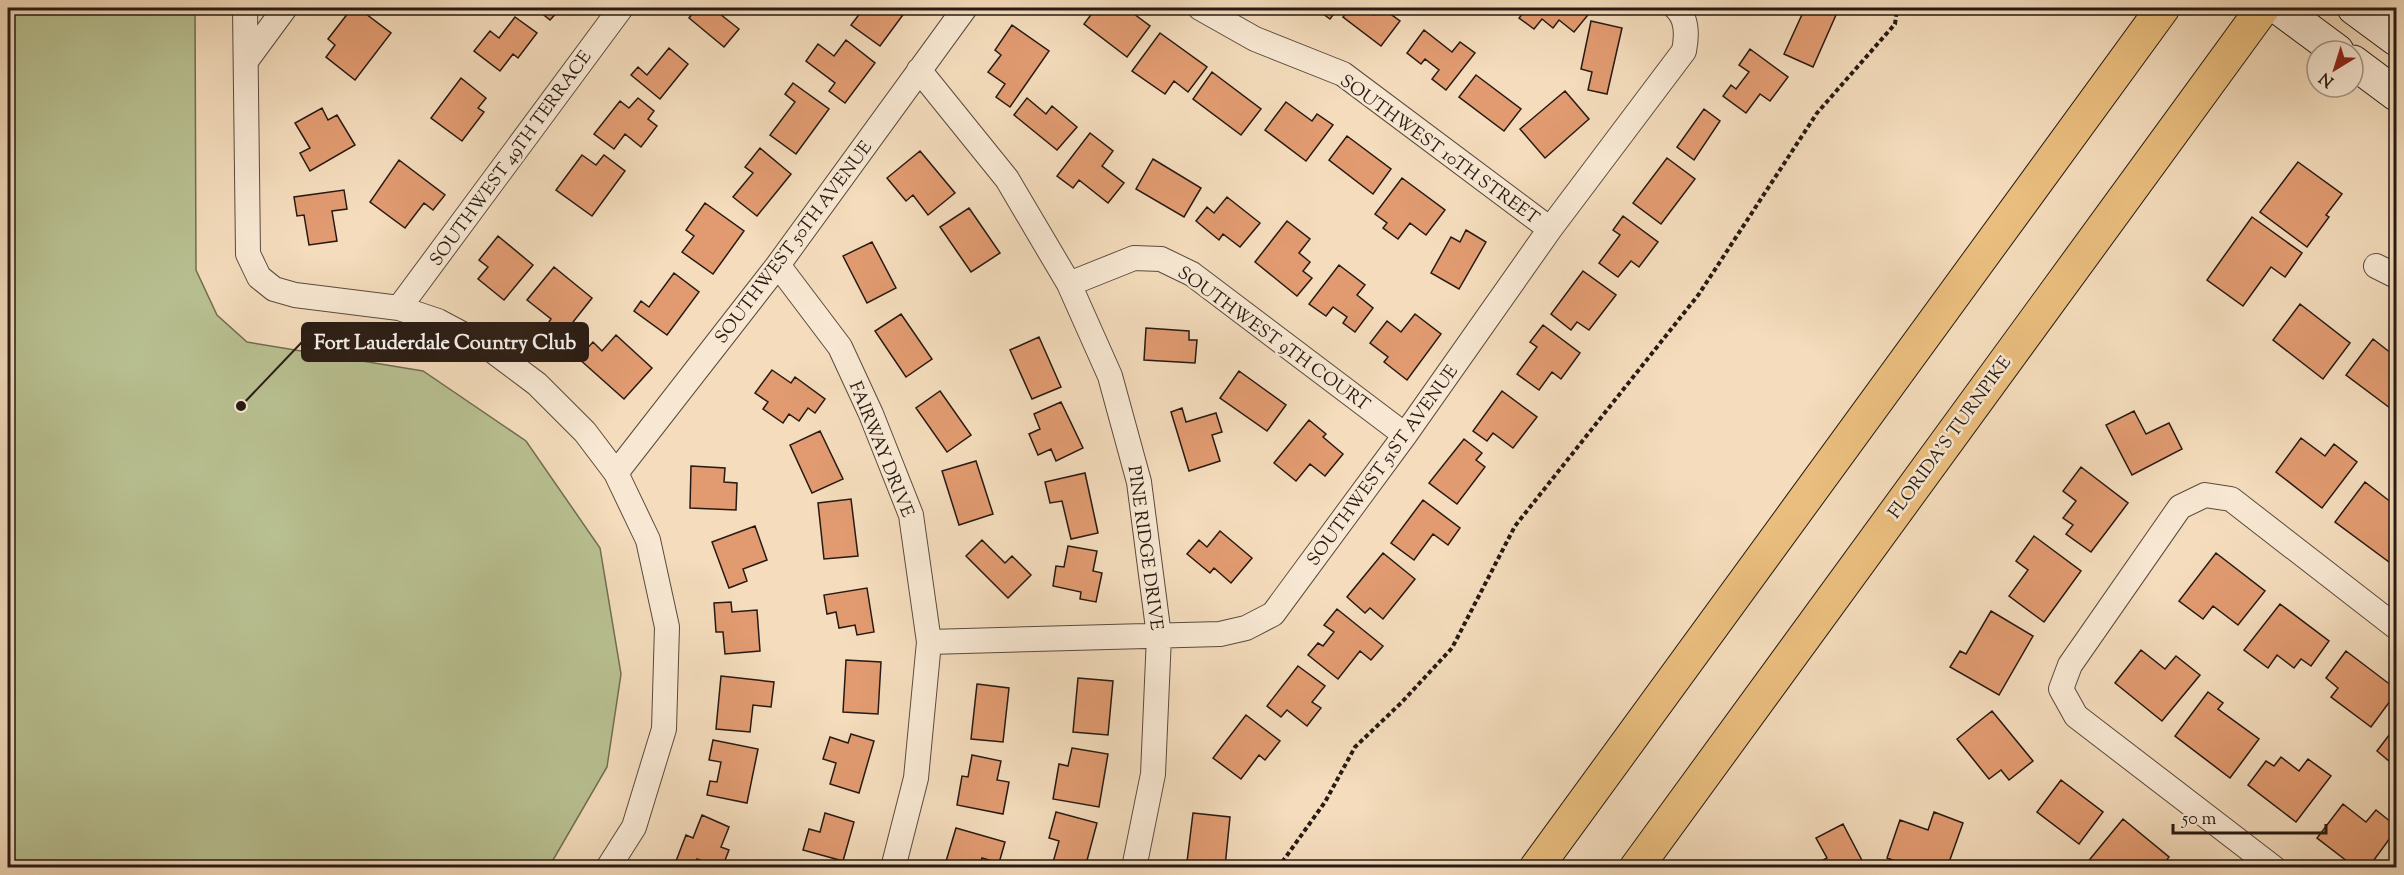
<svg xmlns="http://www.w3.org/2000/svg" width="2404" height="875" viewBox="0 0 2404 875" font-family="'Sorts Mill Goudy',serif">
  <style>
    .green { fill: #b9c192; stroke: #706e52; stroke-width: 1.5 }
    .building { fill: #e29b71; stroke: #271a13; stroke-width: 1.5 }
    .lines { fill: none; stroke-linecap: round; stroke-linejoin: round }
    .street-casing { stroke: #5a4a3d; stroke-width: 26 }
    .secondary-casing { stroke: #271a13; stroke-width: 35 }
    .highway-casing { stroke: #271a13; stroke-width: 35 }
    .path { stroke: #271a13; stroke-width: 4; stroke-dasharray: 4.5 3; stroke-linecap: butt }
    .street { stroke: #f8e8d3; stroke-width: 24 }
    .secondary { stroke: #f8e8d3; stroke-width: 33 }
    .highway { stroke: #eabe7e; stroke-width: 33 }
    .labels { text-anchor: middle; stroke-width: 5; stroke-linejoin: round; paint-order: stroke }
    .street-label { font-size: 18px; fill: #271a13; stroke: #f8e8d3 }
    .leader { fill: none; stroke: #271a13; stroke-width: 2 }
    .callout-dot { fill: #271a13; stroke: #f8e8d3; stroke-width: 2 }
    .callout { fill: #271a13; stroke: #271a13; stroke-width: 2 }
    .callout-label { font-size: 20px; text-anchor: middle; font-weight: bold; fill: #fff }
  </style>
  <rect width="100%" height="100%" fill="#f4dcbc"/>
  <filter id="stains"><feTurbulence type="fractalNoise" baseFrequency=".00333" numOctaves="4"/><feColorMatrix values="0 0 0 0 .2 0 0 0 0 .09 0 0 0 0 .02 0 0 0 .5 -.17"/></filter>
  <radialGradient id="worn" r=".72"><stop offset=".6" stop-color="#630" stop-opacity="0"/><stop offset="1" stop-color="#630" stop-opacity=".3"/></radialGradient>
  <!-- green -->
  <path class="green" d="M8 8H195L196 270 217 315 247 342 423 371 526 441 600 548 621 674 607 767 549 867H8Z"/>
  <!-- building -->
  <path class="building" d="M352 8H358L391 33 355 80 326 57 335 45 328 39Z
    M535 8H561L550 20Z
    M694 8H726L720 14 739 29 724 47 689 18 696 9Z
    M864 8H908L880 46 851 25Z
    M1096 8H1126L1150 26 1127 57 1084 24Z
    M1315 8H1338L1330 19Z
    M1350 8H1365L1374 15 1380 8H1382L1400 21 1381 46 1343 17Z
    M1527 8H1589L1592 10 1574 32 1559 20 1553 28 1542 19 1534 29 1519 18Z
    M1805 8H1820L1836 15 1813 67 1784 54Z
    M515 17 537 33 518 58 513 54 500 71 474 51 490 31 499 38Z
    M1591 21 1622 28 1607 94 1588 90 1592 72 1581 69Z
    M1012 25 1049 51 1010 107 996 97 1005 84 988 72 1001 55 995 50Z
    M1424 30 1452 52 1460 42 1475 53 1446 90 1432 79 1439 70 1425 59 1421 64 1407 53Z
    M1160 33 1207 67 1188 92 1174 81 1165 94 1132 71Z
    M846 40 875 63 845 103 829 91 835 83 806 61 818 44 834 56Z
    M669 48 688 64 660 99 631 75 638 67 647 75Z
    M1750 49 1788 77 1770 101 1760 94 1746 113 1723 96 1731 85 1736 89 1749 72 1739 65Z
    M1212 72 1261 109 1241 135 1193 99Z
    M1476 75 1521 109 1504 131 1459 97Z
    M461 78 486 98 478 108 484 112 462 141 431 118Z
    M793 83 829 109 796 154 770 135 795 102 785 94Z
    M1565 91 1589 119 1545 158 1520 129Z
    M638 98 654 111 648 119 657 126 641 147 625 134 614 149 594 134 620 101 629 108Z
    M1027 98 1046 114 1052 106 1077 127 1057 150 1014 115Z
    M1286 102 1312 121 1317 114 1333 125 1306 161 1265 130Z
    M322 108 328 120 337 115 355 145 310 171 300 153 310 148 295 123Z
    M1704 109 1720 121 1694 160 1677 147Z
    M1090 133 1113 151 1102 166 1124 183 1108 203 1079 180 1073 188 1057 176Z
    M1347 136 1391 169 1373 194 1329 160Z
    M760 148 791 174 757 216 733 197 753 173 745 167Z
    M920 151 955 193 928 215 913 195 906 201 887 178Z
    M582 155 596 165 604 155 625 171 592 216 556 190Z
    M1667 158 1695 179 1661 224 1633 203Z
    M1153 159 1201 188 1184 217 1136 189Z
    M399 160 445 195 433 210 424 203 405 228 370 202Z
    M2298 162 2342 194 2326 215 2329 217 2307 247 2260 212Z
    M1402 178 1445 210 1426 235 1410 223 1398 239 1383 228 1387 223 1375 214Z
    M344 190 347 209 332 211 337 241 309 245 304 215 297 216 294 197Z
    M1227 197 1260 223 1240 247 1223 234 1219 240 1196 221 1207 207 1214 213Z
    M705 203 744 231 713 274 682 252 694 236 686 230Z
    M969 208 1000 253 971 272 940 227Z
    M1623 216 1658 242 1639 267 1631 261 1618 277 1599 263 1620 235 1613 230Z
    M2252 217 2302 253 2285 277 2271 267 2243 306 2207 280Z
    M1287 221 1310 239 1299 253 1310 262 1303 271 1312 278 1297 296 1255 262Z
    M1466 230 1486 242 1459 289 1431 273 1451 237 1460 242Z
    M498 236 533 265 504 300 478 279 488 267 479 260Z
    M872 242 896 288 867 303 843 256Z
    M1339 265 1365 285 1357 295 1373 308 1355 332 1343 323 1347 317 1333 307 1326 316 1309 304Z
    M554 267 592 298 562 336 547 325 551 319 527 300Z
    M1583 271 1616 295 1589 330 1577 322 1571 330 1551 314Z
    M674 273 699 292 667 335 634 311 641 301 649 307Z
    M2300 304 2350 343 2323 379 2273 340Z
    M901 314 932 359 906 377 875 331Z
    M1415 314 1441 334 1407 380 1384 362 1388 357 1370 343 1387 321 1401 332Z
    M1543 325 1580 353 1561 379 1552 372 1539 390 1517 374 1537 347 1530 342Z
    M1146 328 1189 331V340H1197L1195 363 1144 360Z
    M616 335 652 368 624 399 578 358 593 342 602 351Z
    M1039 337 1061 387 1032 399 1010 350Z
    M2373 339 2396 357V399L2390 408 2346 375Z
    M772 370 791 383 795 377 825 399 815 413 808 408 799 421 789 414 783 423 763 409 768 402 755 393Z
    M1239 371 1286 405 1267 431 1220 398Z
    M940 391 971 435 947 452 916 408Z
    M1502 391 1537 417 1513 448 1493 433 1487 441 1473 431Z
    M1061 402 1083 448 1056 461 1051 449 1038 455 1029 434 1040 429 1034 414Z
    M1182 408 1186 422 1216 413 1222 432 1212 435 1220 461 1189 471 1171 412Z
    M2134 411 2146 434 2169 423 2182 449 2132 475 2106 425Z
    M1309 420 1326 434 1323 437 1343 454 1325 476 1310 464 1296 481 1274 463Z
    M820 431 843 479 812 493 790 445Z
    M2301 438 2325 456 2334 444 2357 462 2322 508 2276 472Z
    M1464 439 1482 453 1476 460 1485 467 1457 504 1429 483Z
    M976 461 993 514 959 525 942 471Z
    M691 466 725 468 724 482 737 483 736 510 690 508Z
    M2081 467 2128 503 2091 552 2066 534 2073 525 2063 518 2076 501 2063 491Z
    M1085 473 1098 533 1071 539 1062 501 1050 503 1045 482Z
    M2365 482 2396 506V552L2389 562 2335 522Z
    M851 499 858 556 824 559 818 503Z
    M1423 500 1460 528 1448 545 1433 534 1414 560 1391 543Z
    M755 526 767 560 743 569 747 581 729 588 712 542Z
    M1220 531 1252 558 1231 583 1214 568 1210 573 1187 554 1199 540 1207 547Z
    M2034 536 2081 571 2044 622 2009 596 2028 570 2016 561Z
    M982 540 1005 563 1012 556 1031 575 1008 598 966 556Z
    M1068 546 1097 551 1093 571 1102 573 1096 602 1080 599 1081 592 1053 586 1056 566 1064 567Z
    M1383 553 1415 579 1383 619 1370 608 1365 613 1347 597Z
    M2216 553 2265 591 2238 625 2213 606 2203 619 2179 601Z
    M867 588 874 632 857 635 855 625 839 628 836 612 827 614 824 595Z
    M731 602 732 612 757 610 760 651 725 654 723 632H716L714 603Z
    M2280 604 2329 641 2311 666 2301 659 2294 668 2277 655 2268 668 2244 650Z
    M1337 609 1383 646 1371 660 1360 651 1338 679 1308 655 1318 643 1323 646 1334 632 1324 625Z
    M1991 611 2033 636 1999 695 1950 667 1960 651 1966 654Z
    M2141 650 2165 669 2176 656 2200 675 2162 721 2115 683Z
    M2346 651 2396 689V693L2371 727 2331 697 2338 688 2326 678Z
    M846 660 881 662 878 714 843 712Z
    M1298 666 1325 686 1312 702 1321 708 1307 726 1287 710 1281 717 1267 706Z
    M721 676 774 682 771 707 753 705 750 732 716 729Z
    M1078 678 1113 681 1108 735 1073 732Z
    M977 684 1009 688 1003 742 971 739Z
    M2208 692 2223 703 2218 709 2259 739 2230 778 2175 736Z
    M1992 711 2033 761 2009 780 2001 770 1989 779 1957 739Z
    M1246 715 1280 741 1265 760 1259 755 1241 779 1213 758Z
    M2396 726V767L2377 751Z
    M851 734 874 741 859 793 830 784 836 763 823 759 830 737 848 743Z
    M713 740 758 749 747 803 707 795 710 781 717 782 721 762 709 760Z
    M1072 748 1108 754 1099 807 1053 799 1059 764 1068 766Z
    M972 755 1001 761 997 780 1009 782 1003 814 957 805 962 776 968 777Z
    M2281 757 2299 771 2308 759 2331 776 2296 822 2248 785 2266 761 2274 766Z
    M2061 780 2103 812 2079 844 2037 812Z
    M2343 804 2366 822 2376 810 2396 826V830L2368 868H2356L2317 838Z
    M1056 812 1097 823 1085 868 1052 866 1059 841 1049 838Z
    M1934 812 1963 823 1947 868H1914L1887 858 1900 820 1928 830Z
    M825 813 854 822 843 861 803 850 809 829 820 832Z
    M1193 813 1230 817 1225 867 1187 862Z
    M702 815 729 827 721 847 729 850 722 868 697 859 693 868 676 861 686 835 693 838Z
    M2123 819 2169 857 2161 868H2090L2086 864Z
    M1843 824 1866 868H1808L1827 858 1816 838Z
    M956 828 1005 842 999 863 982 858 979 868H944Z"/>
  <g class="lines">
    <!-- street casing -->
    <g class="street-casing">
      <path id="street" d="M245 8 248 254 259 277 274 289 295 295 399 308 438 321 489 348 537 384 585 432 616 473 648 540 667 627 664 729 634 827 608 868
        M1200 8 1255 39 1343 74 1550 229
        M246 61 285 8
        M919 70 1007 179 1069 284 1110 376 1139 482 1159 636 1153 774 1134 868
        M778 265 840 347 871 414 911 515 929 642 916 778 893 868
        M2376 266 2396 276
        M1069 284 1134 258 1161 259 1192 274 1405 435
        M399 308 621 8
        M616 473 778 265 965 8
        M929 642 1220 634 1246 628 1273 614 1405 435 1550 229 1684 51C1687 36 1688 19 1676 8
        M2274 868 2076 716 2061 689 2070 665 2180 507 2205 495 2231 499 2396 627"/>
    </g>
    <!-- secondary casing -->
    <g class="secondary-casing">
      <path id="secondary" d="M2279 8 2337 51
        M2354 8 2396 39
        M2353 62 2396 94"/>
    </g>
    <!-- highway casing -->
    <g class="highway-casing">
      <path id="highway" d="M1536 868 2163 8
        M1636 868 2263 8"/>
    </g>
    <!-- path -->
    <path class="path" d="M1278 868 1325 802 1355 747 1401 703 1452 648 1515 526 1699 294 1817 113 1895 24 1897 8"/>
    <!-- street -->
    <use href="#street" class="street"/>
    <!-- secondary -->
    <use href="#secondary" class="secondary"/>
    <!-- highway -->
    <use href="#highway" class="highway"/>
  </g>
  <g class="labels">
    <!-- street labels -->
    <g class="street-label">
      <text transform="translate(1440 149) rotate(36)" y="6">SOUTHWEST 10TH STREET</text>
      <text transform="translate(510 158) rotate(-54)" y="6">SOUTHWEST 49TH TERRACE</text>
      <text transform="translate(793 242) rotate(-53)" y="6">SOUTHWEST 50TH AVENUE</text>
      <text transform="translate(1274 338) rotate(36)" y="6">SOUTHWEST 9TH COURT</text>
      <text transform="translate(1949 437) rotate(-54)" y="6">FLORIDA'S TURNPIKE</text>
      <text transform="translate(882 449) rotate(68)" y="6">FAIRWAY DRIVE</text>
      <text transform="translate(1382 465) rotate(-54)" y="6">SOUTHWEST 51ST AVENUE</text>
      <text transform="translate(1146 548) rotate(82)" y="6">PINE RIDGE DRIVE</text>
    </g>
  </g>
  <!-- callouts -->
  <path class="leader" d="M241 406L302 342"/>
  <circle class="callout-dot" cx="241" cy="406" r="6"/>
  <rect class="callout" x="302" y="323" width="286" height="38" rx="6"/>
  <g class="callout-label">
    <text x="445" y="349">Fort Lauderdale Country Club</text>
  </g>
  <!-- margin -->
  <rect width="2404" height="875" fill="none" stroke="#f4dcbc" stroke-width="30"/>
  <rect x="9" y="9" width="2386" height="857" fill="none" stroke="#271a13" stroke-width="3"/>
  <rect x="15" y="15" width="2374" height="845" fill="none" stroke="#271a13" stroke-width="1.5"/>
  <!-- north arrow -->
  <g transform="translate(2335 69) rotate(218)"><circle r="28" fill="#f8e8d3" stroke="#a49686" stroke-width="1.5"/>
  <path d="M0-4.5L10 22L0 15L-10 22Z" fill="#8f2418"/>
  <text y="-9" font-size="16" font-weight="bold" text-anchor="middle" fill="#271a13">N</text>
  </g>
  <!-- scale -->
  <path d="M2173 824v9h153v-9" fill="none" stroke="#271a13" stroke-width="3"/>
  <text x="2182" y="824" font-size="18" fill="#271a13" stroke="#f8e8d3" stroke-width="4.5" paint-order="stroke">50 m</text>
  <rect width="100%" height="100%" filter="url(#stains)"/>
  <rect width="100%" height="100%" fill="url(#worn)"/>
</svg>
